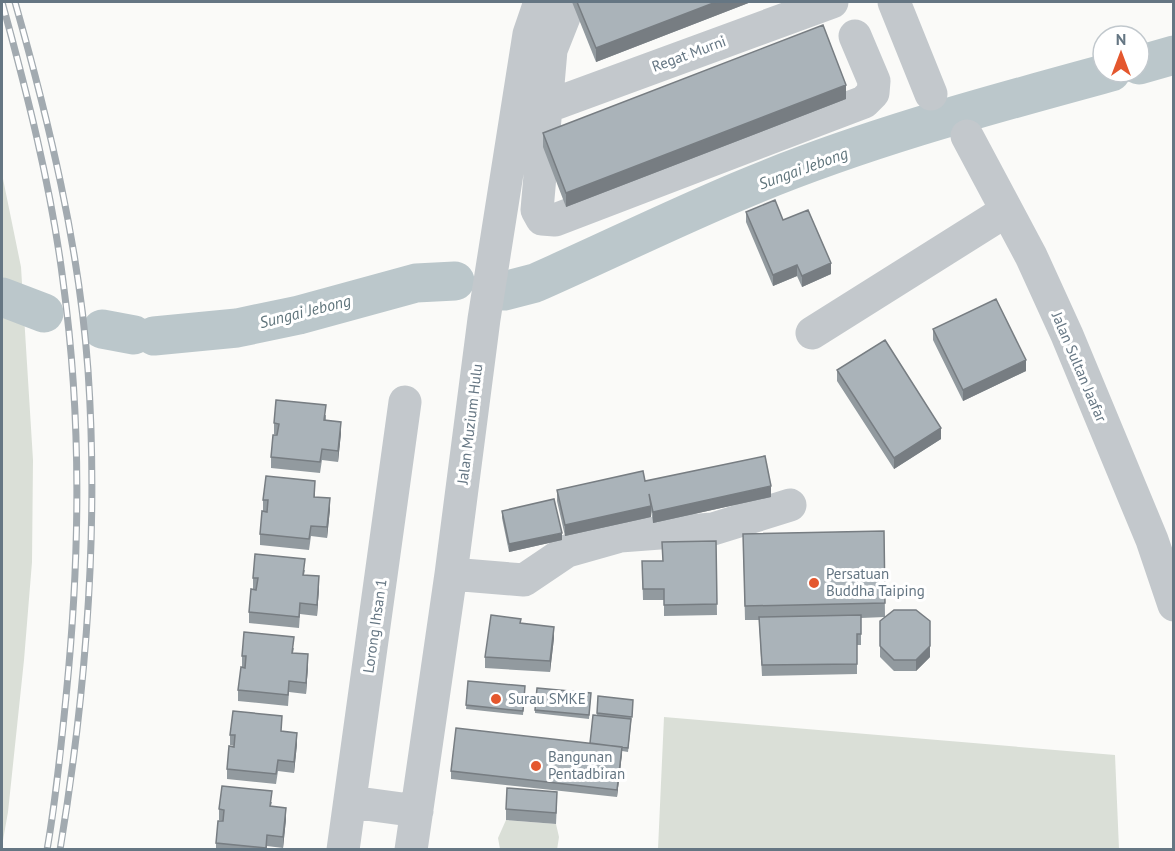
<svg xmlns="http://www.w3.org/2000/svg" width="1175" height="851" viewBox="0 0 1175 851" font-family="'PT Sans',sans-serif">
  <style>
    .green { fill: #dadfd7 }
    .lines { fill: none; stroke-linecap: round; stroke-linejoin: round }
    .river { stroke: #bbc7cb; stroke-width: 39 }
    .minor { stroke: #c3c8cc; stroke-width: 33 }
    .rail-casing { stroke: #a2aab0; stroke-width: 7 }
    .rail { stroke: #fff; stroke-width: 4.5; stroke-dasharray: 14; stroke-linecap: butt }
    .wall { fill: #929a9f }
    .shaded-wall { fill: #777d82 }
    .building { fill: #aab3b9; stroke: #777d82; stroke-width: 1.5 }
    .poi-dot { fill: #e4572e; stroke: #fff; stroke-width: 2 }
    .labels { text-anchor: middle; stroke-width: 6; stroke-linejoin: round; paint-order: stroke }
    .street-label { font-size: 15px; fill: #657683; stroke: #fff }
    .poi-label { font-size: 15px; fill: #657683; stroke: #fff; text-anchor: start }
    .water-label { font-size: 16px; font-style: italic; fill: #60757c; stroke: #fff }
  </style>
  <rect width="100%" height="100%" fill="#fafaf8"/>
  <!-- green -->
  <path class="green" d="M2 174 21 267 33 460 32 562 24 660 8 812 2 846Z
    M664 717 1115 755 1119 849H658Z
    M506 820 556 824 559 837 557 850 500 849 498 838Z"/>
  <g class="lines">
    <!-- river -->
    <path class="river" d="M1139 65 1174 55
      M504 291 535 283C603 253 670 220 739 191 859 140 986 106 1111 72
      M2 297 44 313
      M102 329 134 335
      M154 336 237 328 299 315 416 283 455 281"/>
    <!-- minor -->
    <path class="minor" d="M570 2 551 50 537 210 542 219 555 220 864 102 873 93 874 81 855 36
      M894 2 931 94
      M546 107 832 2
      M967 136 1031 256 1067 335 1152 540 1174 605
      M812 333 1006 211
      M451 574 524 580 567 551 620 536 713 529 790 505
      M351 802 417 811
      M343 850 405 402
      M411 850 451 574 484 319 529 34 540 2"/>
    <!-- rail casing -->
    <g class="rail-casing">
      <path id="rail" d="M2 2C27 93 51 186 63 281 82 421 80 556 66 697 61 748 56 799 47 850
        M15 2C49 122 79 245 88 370 99 530 86 692 60 850"/>
    </g>
    <!-- rail -->
    <use href="#rail" class="rail"/>
  </g>
  <!-- wall -->
  <path class="wall" d="M572 2H751L596 62Z
    M846 99 566 207 543 147V133Z
    M746 212 783 220 831 274 802 287 797 276 773 286 746 222Z
    M933 329 1026 371 963 401 933 340Z
    M837 370 941 439 894 469 837 381Z
    M326 415V420L341 433 338 462 322 460 320 473 271 468V457L278 435 274 434V423Z
    M645 481 771 497 653 523 651 511V517L565 536 557 501V490Z
    M315 492V497L330 509 327 538 311 536 309 550 260 545V534L267 511H263V500Z
    M502 511 562 540 509 552 502 518Z
    M884 531 885 617 930 657 916 671H894L880 657V621L885 617 861 618V645H857V674L762 676 759 620H745L743 534Z
    M716 541 717 615 664 616V600H643L642 561H663Z
    M305 570 304 575 319 587 317 616 300 614 299 628 249 623V612L256 589H253V578Z
    M521 623 554 638 550 672 485 668V657Z
    M294 648 293 653 308 665 306 694 289 692 288 706 238 701V690L245 667H242V656Z
    M468 681 525 686 523 715 466 709Z
    M591 693 589 719 535 713V710Z
    M598 696 633 704 628 752 622 751 617 797 451 779V771L590 743 597 716Z
    M282 731 297 744 294 773 278 771 276 784 227 779V769L234 746 230 745V735Z
    M272 802 271 806 286 819 283 848 267 846V849H216V843L223 821 219 820V809Z
    M557 803 556 824 506 820V809Z"/>
  <!-- shaded-wall -->
  <path class="shaded-wall" d="M716 2H751L596 62V48Z
    M846 85V99L566 207V193Z
    M831 263V274L802 287V276Z
    M797 265V276L773 286V275Z
    M1026 360V371L963 401V390Z
    M341 422V433L338 462V451Z
    M941 428V439L894 469V458Z
    M771 486V497L653 523V512Z
    M330 498V509L327 538V527Z
    M651 506V517L565 536V525Z
    M562 533V540L509 552V544Z
    M319 576V587L317 616V605Z
    M554 627V638L550 672V661Z
    M930 646V657L916 671V660Z
    M308 654V665L306 694V683Z
    M297 733V744L294 773V762Z
    M622 747V754L617 797V790Z
    M286 808V819L283 848V837Z"/>
  <!-- building -->
  <path class="building" d="M577 2H716L596 48Z
    M823 25 846 85 566 193 543 133Z
    M775 200 783 220 808 210 831 263 802 276 797 265 773 275 746 212Z
    M996 299 1026 360 963 390 933 329Z
    M885 340 941 428 894 458 837 370Z
    M276 400 326 405 324 420 341 422 338 451 322 449 320 462 271 457 273 435H277L279 424 274 423Z
    M765 456 771 486 653 512 649 494 651 506 565 525 557 490 643 471 645 481Z
    M266 476 315 481 314 497 330 498 327 527 311 526 309 539 260 534 262 511 267 512 268 500H263Z
    M554 499 562 533 509 544 502 511Z
    M884 531 885 603 745 606 743 534Z
    M716 541 717 604 664 605V589H643L642 561H663L662 542Z
    M255 554 305 559 303 575 319 576 317 605 300 603 299 617 249 612 251 589 256 590 258 578H253Z
    M894 610H916L930 621V646L916 660H894L880 646V621Z
    M491 615 521 619 520 623 554 627 550 661 485 657Z
    M861 615V634H857V664L762 665 759 617Z
    M244 632 294 637 292 653 308 654 306 683 289 681 288 695 238 690 241 667 245 668 246 656H242Z
    M468 681 525 686 523 711 466 705Z
    M537 688 591 693 589 715 535 710Z
    M598 696 633 700 632 717 597 713Z
    M233 711 282 716 281 731 297 733 294 762 278 760 276 774 227 769 229 746 234 747 235 735H230Z
    M593 715 631 719 628 748 590 743Z
    M456 728 622 747 617 790 451 771Z
    M222 786 272 791 270 806 286 808 283 837 267 835 266 848 216 843 218 821H223L224 810 219 809Z
    M507 788 557 792 556 813 506 809Z"/>
  <!-- markers -->
  <g class="poi-dot">
    <circle cx="814" cy="583" r="6"/>
    <circle cx="496" cy="699" r="6"/>
    <circle cx="536" cy="766" r="6"/>
  </g>
  <g class="labels">
    <!-- street labels -->
    <g class="street-label">
      <text transform="translate(689 54) rotate(-20)" y="5">Regat Murni</text>
      <text transform="translate(1079 367) rotate(67)" y="5">Jalan Sultan Jaafar</text>
      <text transform="translate(470 424) rotate(-83)" y="5">Jalan Muzium Hulu</text>
      <text transform="translate(375 626) rotate(-82)" y="5">Lorong Ihsan 1</text>
    </g>
    <!-- poi labels -->
    <g class="poi-label">
      <text x="826" y="579">Persatuan<tspan x="826" dy="17">Buddha Taiping</tspan></text>
      <text x="508" y="704">Surau SMKE</text>
      <text x="548" y="762">Bangunan<tspan x="548" dy="17">Pentadbiran</tspan></text>
    </g>
    <!-- water labels -->
    <g class="water-label">
      <text transform="translate(803 168) rotate(-20)" y="6">Sungai Jebong</text>
      <text transform="translate(305 311) rotate(-14)" y="6">Sungai Jebong</text>
    </g>
  </g>
  <!-- border -->
  <rect width="1175" height="851" fill="none" stroke="#657683" stroke-width="6"/>
  <!-- north arrow -->
  <g transform="translate(1121 54)"><circle r="28" fill="#ffffff" stroke="#c1c8cd" stroke-width="1.5"/>
  <path d="M0-4.5L10 22L0 15L-10 22Z" fill="#e4572e"/>
  <text y="-9" font-size="16" font-weight="bold" text-anchor="middle" fill="#657683">N</text>
  </g>
</svg>
